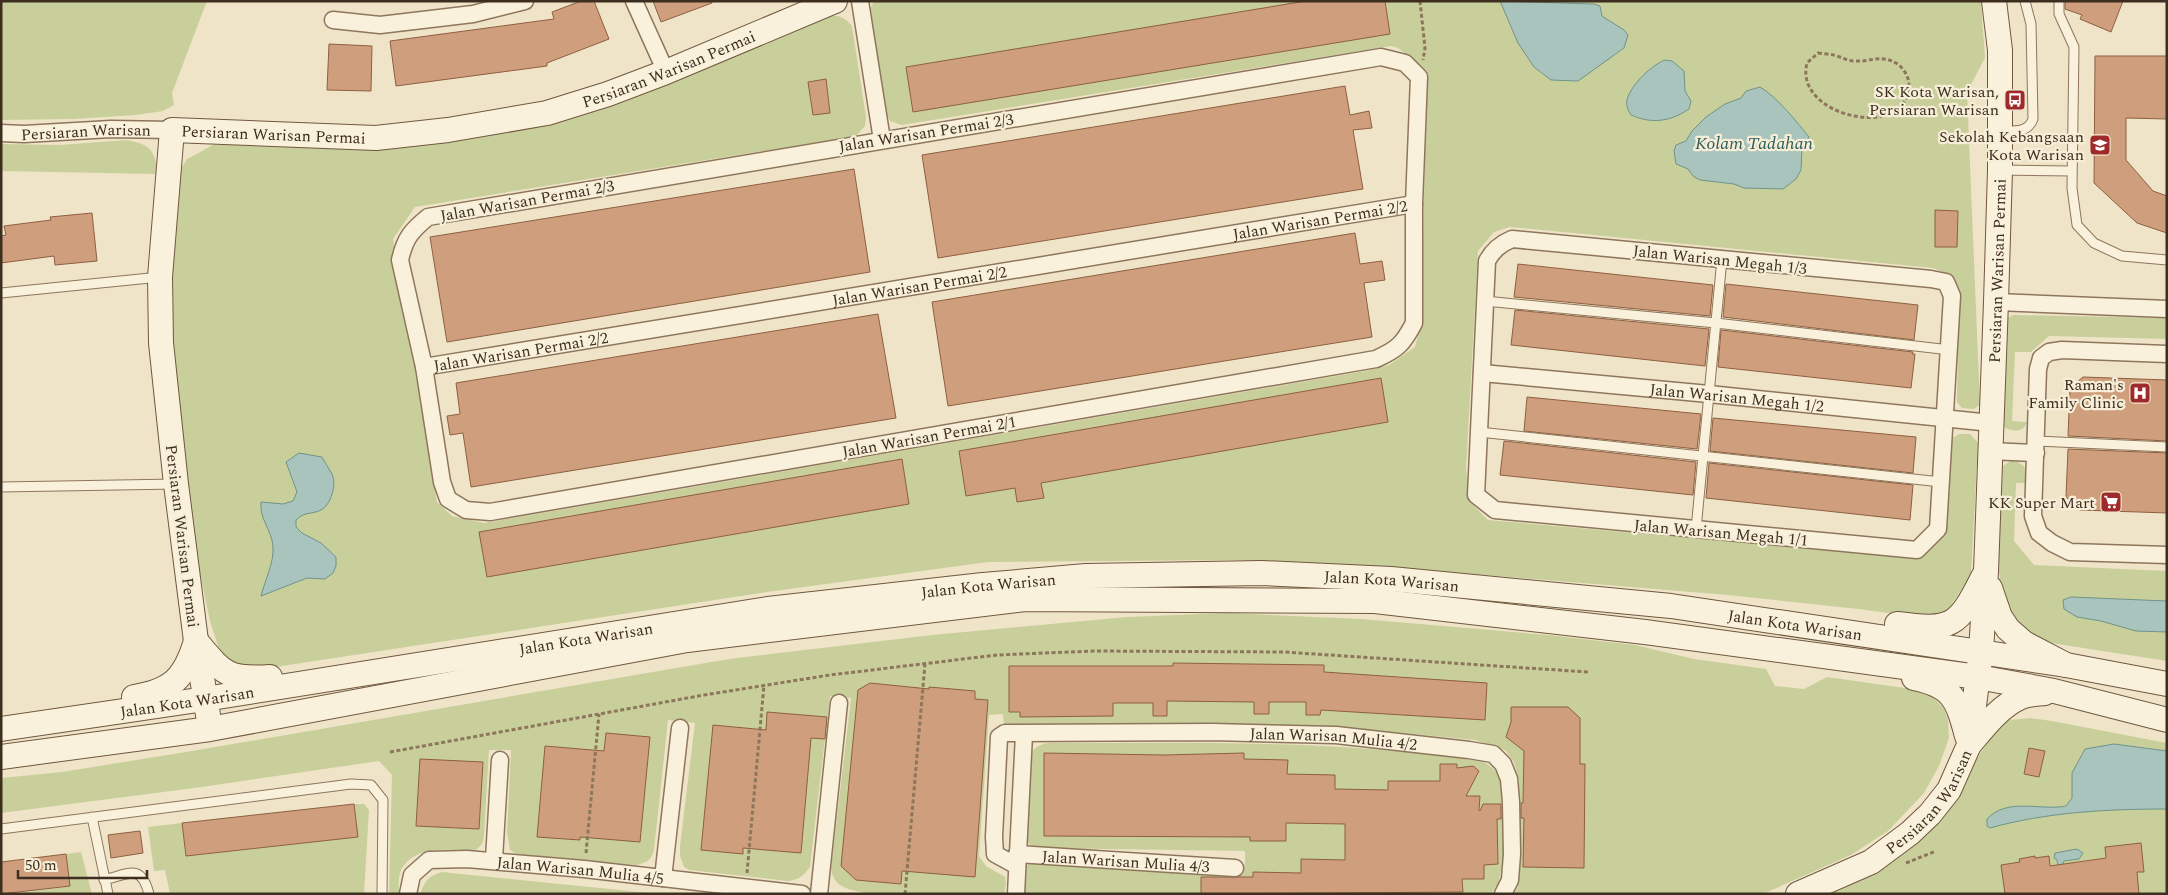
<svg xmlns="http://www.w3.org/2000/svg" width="2168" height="895" viewBox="0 0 2168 895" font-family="Spectral,serif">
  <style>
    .green { fill: #c9cf9b }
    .water { fill: #a9c4bc; stroke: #6f938a }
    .building { fill: #cf9f7d; stroke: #8d5f41 }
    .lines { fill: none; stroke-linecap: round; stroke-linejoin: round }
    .lane-casing { stroke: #8d765c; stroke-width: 11 }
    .street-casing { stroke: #8d765c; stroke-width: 19 }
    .secondary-casing { stroke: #6f573f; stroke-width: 26 }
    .path { stroke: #8d765c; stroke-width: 3; stroke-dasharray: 4 2.5; stroke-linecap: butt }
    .lane { stroke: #faf1dc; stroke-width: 9 }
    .street { stroke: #faf1dc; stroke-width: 16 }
    .secondary { stroke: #faf1dc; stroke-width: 24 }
    .labels { text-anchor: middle; stroke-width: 4.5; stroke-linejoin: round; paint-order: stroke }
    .street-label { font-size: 16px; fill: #3d2e20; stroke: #f7eed8 }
    .poi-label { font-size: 16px; fill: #3d2e20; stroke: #f7eed8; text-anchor: end }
    .water-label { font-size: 18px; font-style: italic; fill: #2f5d5a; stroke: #f7eed8 }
  </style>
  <rect width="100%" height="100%" fill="#f0e4c8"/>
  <!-- green -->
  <path class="green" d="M1 1H207L172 93 174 105 163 111 136 115 74 119 1 120Z
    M874 1H1981L1985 58 1967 92 1980 405 1974 409 1962 408 1957 402 1959 288 1950 275 1933 268 1510 227 1494 232 1478 251 1466 469 1469 501 1488 520 1918 558 1944 533 1951 439 1959 434H1970L1978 443 1971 575 1945 615 1927 618 1858 609 1728 595 1387 567 1238 560 988 562 767 592 249 671 234 665 219 649 210 621 189 521 167 354 175 178 187 159 213 145H274L377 150 441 143 533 126 829 16C840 15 845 18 852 26L866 117 865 126 856 136 415 207 393 239 437 502 452 516 484 523 1365 371 1389 365 1415 347 1421 324 1427 71 1398 48 1391 46 902 125 890 121 884 108 869 12Z
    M126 140C150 144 156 150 157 174L1 171V144L60 145Z
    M2013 315 2167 318V339L2049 336 2031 352H2015L2012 421 2027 422C2023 435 2008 431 2000 424L2005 320Z
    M2012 460C2025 464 2029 470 2029 483H2016L2014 541 2034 565 2167 571V661L2051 643 2027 634 2006 612 1997 562 2000 474 2003 466Z
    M1227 613 1361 619 1548 635 1635 645 1694 659 1766 669 1775 686 1804 689 1827 677 1912 689 1932 696 1944 708 1948 720 1949 738 1939 766 1924 793 1888 831 1851 855 1763 894H1514L1518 887 1519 780 1514 762 1505 750 1475 740 1330 726 1004 725 1003 714 989 715 979 856 986 866 1005 877 1006 884 1004 894 864 893C847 889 833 887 831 868L851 698 830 696 810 867C804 875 799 880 788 881L689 870 684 867 680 856V846L695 723 668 720 654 850C651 861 646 863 636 865L531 857 519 855 510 850 507 832 511 750H489L484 836 482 844 476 850C451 851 415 843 401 870 398 877 399 887 399 894H389L392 775 379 761 202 787 1 813V778L62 772 192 751 729 659 932 635 1127 617Z
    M2031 718 2052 721 2167 743V894H1822L1940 815 1998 726 2009 720Z
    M1048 743C1193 743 1340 739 1484 762 1491 767 1497 770 1500 779 1507 797 1505 861 1499 880 1498 885 1494 889 1491 894H1024V868L1031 862 1245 866V851L1036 848 1029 844 1025 837 1028 758C1033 748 1038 745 1048 743Z
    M354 804H364L369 810 364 894H170L165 870 154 871 148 827 182 823 186 856 357 837Z
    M81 852 92 894H12L70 886 66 854Z
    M442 872 659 894H420C425 881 428 876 442 872Z"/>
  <!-- water -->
  <path class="water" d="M1500 1 1594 4 1600 6 1602 16 1624 30 1628 35 1624 48 1578 81 1551 80 1534 67 1518 43Z
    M1665 60 1672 61 1684 71 1685 91 1691 101 1689 109C1670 122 1651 124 1631 115 1628 110 1626 106 1627 100 1631 84 1652 65 1665 60Z
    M1760 87C1776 96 1797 122 1809 137L1802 148 1801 170 1796 179 1783 189 1744 188 1734 184 1700 180 1693 176 1688 169 1676 164 1674 151 1676 145 1686 141 1692 131 1706 117 1725 104 1741 98 1746 91Z
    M299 453 322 457C325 463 329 468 332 474 337 484 331 505 321 510 311 515 305 511 296 520V527L302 533 321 543 336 557V566L333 573 325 579 307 578 261 596C265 580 274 563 273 547 272 530 259 519 261 502L283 504 293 501 297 492 286 462Z
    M2071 597 2167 601V632L2136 631 2101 621 2077 617 2064 609 2063 600Z
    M2114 744 2167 751V809C2109 809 2047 812 1990 828L1987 826V819C2007 797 2041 811 2066 806L2072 798V773L2085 749Z
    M2077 849 2083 853 2079 859 2064 861 2063 864 2058 865 2057 860 2054 858 2055 853Z"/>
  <!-- building -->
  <path class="building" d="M581 1H594L609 39 547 63V66L396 86 390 41 554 19 552 12Z
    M653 1H712V3L661 22Z
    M1306 1H1385L1390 34 913 112 906 67Z
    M2065 1H2123L2111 32 2080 19 2082 15 2065 9Z
    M329 44 372 46 371 91 327 90Z
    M2095 56H2167V119L2126 118V160L2153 191 2167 196V233L2137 223 2094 183Z
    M826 79 830 113 813 115 808 82Z
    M1345 86 1350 115 1369 111 1372 128 1353 130 1363 189 938 258 922 155Z
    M854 169 870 272 447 342 430 237Z
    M1935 210 1958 211 1957 247H1935Z
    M92 213 97 261 55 265 54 256 1 263V236L6 235 4 226 51 220 50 217Z
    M1355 233 1360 264 1382 261 1385 280 1364 283 1372 337 948 406 932 302Z
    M1518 264 1713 285 1710 316 1514 297Z
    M1726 284 1918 305 1914 340 1723 317Z
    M1515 310 1709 329 1705 366 1511 345Z
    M878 314 896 418 471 487 463 433 450 435 447 416 460 414 456 383Z
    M1721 330 1913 352 1912 354H1915L1911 388 1718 367Z
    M2083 377 2167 380V441L2068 436 2070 388Z
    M1381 378 1388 422 1041 483 1044 498 1017 502 1015 488 966 496 959 451Z
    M1527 397 1701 414 1697 449 1524 431Z
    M1713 418 1916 437 1913 473 1710 451Z
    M1504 441 1696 462 1693 495 1500 475Z
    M2068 449 2167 453V513L2080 510 2066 497Z
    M902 459 909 504 487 577 479 532Z
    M1709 463 1913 485 1910 520 1706 498Z
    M1173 663 1324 665V672L1487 683 1485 720 1321 710 1320 715H1306V702H1269V714H1254V702L1167 701V716H1153V703H1113V716L1020 717V712H1009V666H1173Z
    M870 683 929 689V687L975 691V699L988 700 975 877 902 871 901 884 856 880 841 866 858 690Z
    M1511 707H1568L1580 718V764H1585L1584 868 1523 867 1524 818H1521V803H1523L1524 751 1506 737 1511 722Z
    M767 712 827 717 825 739 811 738 801 853 743 848V854L701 850 713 725 766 730Z
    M606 733 650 737 640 842 580 837V840L537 837 545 746 604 751Z
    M2029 748 2045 751 2039 777 2024 774Z
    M1044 753 1164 755 1244 753V759L1288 760 1287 774 1335 775V789L1388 790V781H1440V764H1457V768L1473 766 1479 771 1466 796H1480L1479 810 1480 811 1483 804H1501V819H1497L1498 864 1484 865V879H1462L1463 892 1201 894V877H1253V872L1301 873V859L1345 860V824L1286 823V841H1250V837L1044 836Z
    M420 759 483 762 479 829 416 826Z
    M354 804 358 837 186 856 182 823Z
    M140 831 143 853 111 858 108 835Z
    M2141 843 2144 872H2137L2139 894H2005L2001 865 2020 862 2019 859 2035 856V858L2049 856 2050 866 2106 858 2105 847Z
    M66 854 70 886 1 894V862Z"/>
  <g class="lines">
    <!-- lane casing -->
    <g class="lane-casing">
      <path id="lane" d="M2059 1V14L2074 47 2072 188 2077 225 2094 243 2122 256 2167 260
        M2001 131C2014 131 2028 133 2033 119L2031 24 2025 1
        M2000 170 2072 171
        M1 293 160 277
        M1485 301 1716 323 1950 350
        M1479 432 1941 482
        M2037 441 2167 447
        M1 487 176 484
        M1696 529 1722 259
        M92 817 108 894
        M1 829 351 784 371 785 383 800 382 894
        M104 880C129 874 141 863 149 894"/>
    </g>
    <!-- street casing -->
    <g class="street-casing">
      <g id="street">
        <path d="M634 1 666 72"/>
        <path d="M860 1 882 140"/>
        <path d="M333 20 380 25 473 14 525 1"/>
        <path d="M1381 57 1405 63 1419 77 1414 204V323C1403 344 1398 349 1376 359L490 512 466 510 448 499 442 482 424 367 400 260C405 238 411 231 428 217Z"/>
        <path id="s1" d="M1 133 24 134 111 129 172 130"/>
        <path d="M1512 239 1931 279 1946 282 1952 296 1938 529 1917 550 1495 510 1476 495 1487 261C1493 250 1500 244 1512 239Z"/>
        <path d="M1996 302 2167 309"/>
        <path d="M2167 354 2062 350 2049 352 2041 358 2038 369 2033 516 2039 533 2052 543 2070 552 2167 555"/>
        <path id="s2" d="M424 367 1414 204"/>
        <path id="s3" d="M1482 373 1709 394 1991 423"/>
        <path d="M1990 451 2036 453"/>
        <path id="s4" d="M1017 854 1235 868"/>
        <path d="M494 859 500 760"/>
        <path id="s5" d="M1017 866 995 854 994 837 999 737 1005 733 1212 732 1336 735 1469 750 1493 754 1503 764 1509 779 1511 802 1512 854 1510 880 1503 894"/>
        <path d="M663 878 680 728"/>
        <path id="s6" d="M408 894 412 875 429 860 467 859 584 869 802 894"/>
        <path d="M819 894 839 703"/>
        <path d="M1016 894 1024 734"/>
      </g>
    </g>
    <!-- secondary casing -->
    <g class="secondary-casing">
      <g id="secondary">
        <path d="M1990 588 2000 617 2008 629 2024 643 2066 665 2167 684"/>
        <path d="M1897 624C1952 631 1958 627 1983 577"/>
        <path d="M196 641C223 673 226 680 270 677"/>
        <path d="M1914 678C1953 686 1957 699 1967 736"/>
        <path d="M134 697C172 691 185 678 196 641"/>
        <path id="s7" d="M208 715 196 641 176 484 161 343 160 277 172 130 376 138 448 130 547 113 608 94 666 72 835 1"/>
        <path id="s8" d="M1 729 205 699 768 609 983 585 1086 576 1262 573 1391 579 1671 606 2066 665"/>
        <path d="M1969 745C1984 727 2000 706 2021 697 2028 694 2037 694 2045 693"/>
        <path d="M1 757 210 729 687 640 1025 599 1375 601 1645 632 1978 677 2054 691 2167 720"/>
        <path id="s9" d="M1798 894 1871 862 1910 833 1930 814 1949 790 1969 745 1981 651 1986 571 1996 302 2000 170V50L1994 1"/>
      </g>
    </g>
    <!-- path -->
    <path class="path" d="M1420 1 1425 48 1423 60
      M1818 53C1824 54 1831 54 1837 56 1843 58 1848 61 1855 61 1872 62 1879 54 1896 63 1903 67 1909 77 1909 85 1908 142 1793 117 1807 63Z
      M390 752 704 695 830 675 997 655 1094 651 1284 652 1588 672
      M586 853 599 714
      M1906 863 1936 851
      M747 873 764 685
      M905 894 925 664"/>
    <!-- lane -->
    <use href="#lane" class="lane"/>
    <!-- street -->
    <use href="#street" class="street"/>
    <!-- secondary -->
    <use href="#secondary" class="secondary"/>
  </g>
  <!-- icons -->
  <defs>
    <g id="bus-square" transform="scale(1.125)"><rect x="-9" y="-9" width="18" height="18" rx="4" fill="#9e2a2b" stroke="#f7eed8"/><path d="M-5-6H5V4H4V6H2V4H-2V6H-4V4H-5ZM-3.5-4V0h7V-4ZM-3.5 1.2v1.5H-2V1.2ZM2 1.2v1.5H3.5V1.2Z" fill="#fff"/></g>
    <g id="school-square" transform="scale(1.125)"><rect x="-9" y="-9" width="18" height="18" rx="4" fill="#9e2a2b" stroke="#f7eed8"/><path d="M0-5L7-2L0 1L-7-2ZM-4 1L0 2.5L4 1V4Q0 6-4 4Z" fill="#fff"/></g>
    <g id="hospital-square" transform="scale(1.125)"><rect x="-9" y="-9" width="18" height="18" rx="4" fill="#9e2a2b" stroke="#f7eed8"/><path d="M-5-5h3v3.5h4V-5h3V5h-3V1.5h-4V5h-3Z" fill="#fff"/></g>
    <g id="supermarket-square" transform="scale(1.125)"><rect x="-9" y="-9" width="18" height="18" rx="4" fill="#9e2a2b" stroke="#f7eed8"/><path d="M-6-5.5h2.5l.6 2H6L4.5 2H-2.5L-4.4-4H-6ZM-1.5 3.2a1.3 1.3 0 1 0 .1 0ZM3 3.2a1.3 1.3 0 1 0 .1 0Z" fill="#fff"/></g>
  </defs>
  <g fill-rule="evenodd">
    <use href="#bus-square" x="2015" y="100"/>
    <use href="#school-square" x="2100" y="145"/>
    <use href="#hospital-square" x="2140" y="393"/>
    <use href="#supermarket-square" x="2111" y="502"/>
  </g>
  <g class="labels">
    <!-- street labels -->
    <g class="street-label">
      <text dy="6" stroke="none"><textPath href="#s7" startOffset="1095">Persiaran Warisan Permai</textPath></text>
      <text dy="6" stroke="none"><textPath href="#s1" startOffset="85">Persiaran Warisan</textPath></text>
      <text transform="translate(926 132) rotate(-9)" y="6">Jalan Warisan Permai 2/3</text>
      <text dy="6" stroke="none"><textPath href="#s7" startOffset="690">Persiaran Warisan Permai</textPath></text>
      <text transform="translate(527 200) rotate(-10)" y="6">Jalan Warisan Permai 2/3</text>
      <text dy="6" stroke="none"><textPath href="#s2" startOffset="908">Jalan Warisan Permai 2/2</textPath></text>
      <text transform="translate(1720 259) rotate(6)" y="6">Jalan Warisan Megah 1/3</text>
      <text dy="6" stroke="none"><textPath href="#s9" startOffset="711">Persiaran Warisan Permai</textPath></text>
      <text dy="6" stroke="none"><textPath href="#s2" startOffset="502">Jalan Warisan Permai 2/2</textPath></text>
      <text dy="6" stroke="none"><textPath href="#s2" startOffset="98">Jalan Warisan Permai 2/2</textPath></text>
      <text dy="6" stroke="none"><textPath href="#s3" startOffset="256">Jalan Warisan Megah 1/2</textPath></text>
      <text transform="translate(929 436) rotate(-10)" y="6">Jalan Warisan Permai 2/1</text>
      <text transform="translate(1721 532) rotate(5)" y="6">Jalan Warisan Megah 1/1</text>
      <text transform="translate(183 536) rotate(83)" y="6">Persiaran Warisan Permai</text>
      <text dy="6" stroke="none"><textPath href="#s8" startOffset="1402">Jalan Kota Warisan</textPath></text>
      <text dy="6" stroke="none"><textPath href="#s8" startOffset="998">Jalan Kota Warisan</textPath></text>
      <text dy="6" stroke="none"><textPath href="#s8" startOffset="1808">Jalan Kota Warisan</textPath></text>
      <text dy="6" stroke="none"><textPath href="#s8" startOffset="592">Jalan Kota Warisan</textPath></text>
      <text dy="6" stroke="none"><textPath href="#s8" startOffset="188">Jalan Kota Warisan</textPath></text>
      <text dy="6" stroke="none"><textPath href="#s5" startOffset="478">Jalan Warisan Mulia 4/2</textPath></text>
      <text dy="6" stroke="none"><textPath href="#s9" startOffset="165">Persiaran Warisan</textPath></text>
      <text dy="6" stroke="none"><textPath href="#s4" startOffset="109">Jalan Warisan Mulia 4/3</textPath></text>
      <text dy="6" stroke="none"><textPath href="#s6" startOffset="194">Jalan Warisan Mulia 4/5</textPath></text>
    </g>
    <!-- poi labels -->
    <g class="poi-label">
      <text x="1999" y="97">SK Kota Warisan,<tspan x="1999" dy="18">Persiaran Warisan</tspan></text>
      <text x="2084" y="142">Sekolah Kebangsaan<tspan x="2084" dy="18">Kota Warisan</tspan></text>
      <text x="2124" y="390">Raman's<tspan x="2124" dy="18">Family Clinic</tspan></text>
      <text x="2095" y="508">KK Super Mart</text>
    </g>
    <!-- water labels -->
    <g class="water-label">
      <text x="1754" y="149">Kolam Tadahan</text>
    </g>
  </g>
  <!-- border -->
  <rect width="2168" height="895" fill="none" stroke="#3d2e20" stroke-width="5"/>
  <!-- scale -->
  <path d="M18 870v8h129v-8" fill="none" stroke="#3d2e20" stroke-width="2.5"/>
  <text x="25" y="870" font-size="15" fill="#3d2e20" stroke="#f7eed8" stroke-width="4" paint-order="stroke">50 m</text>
</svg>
